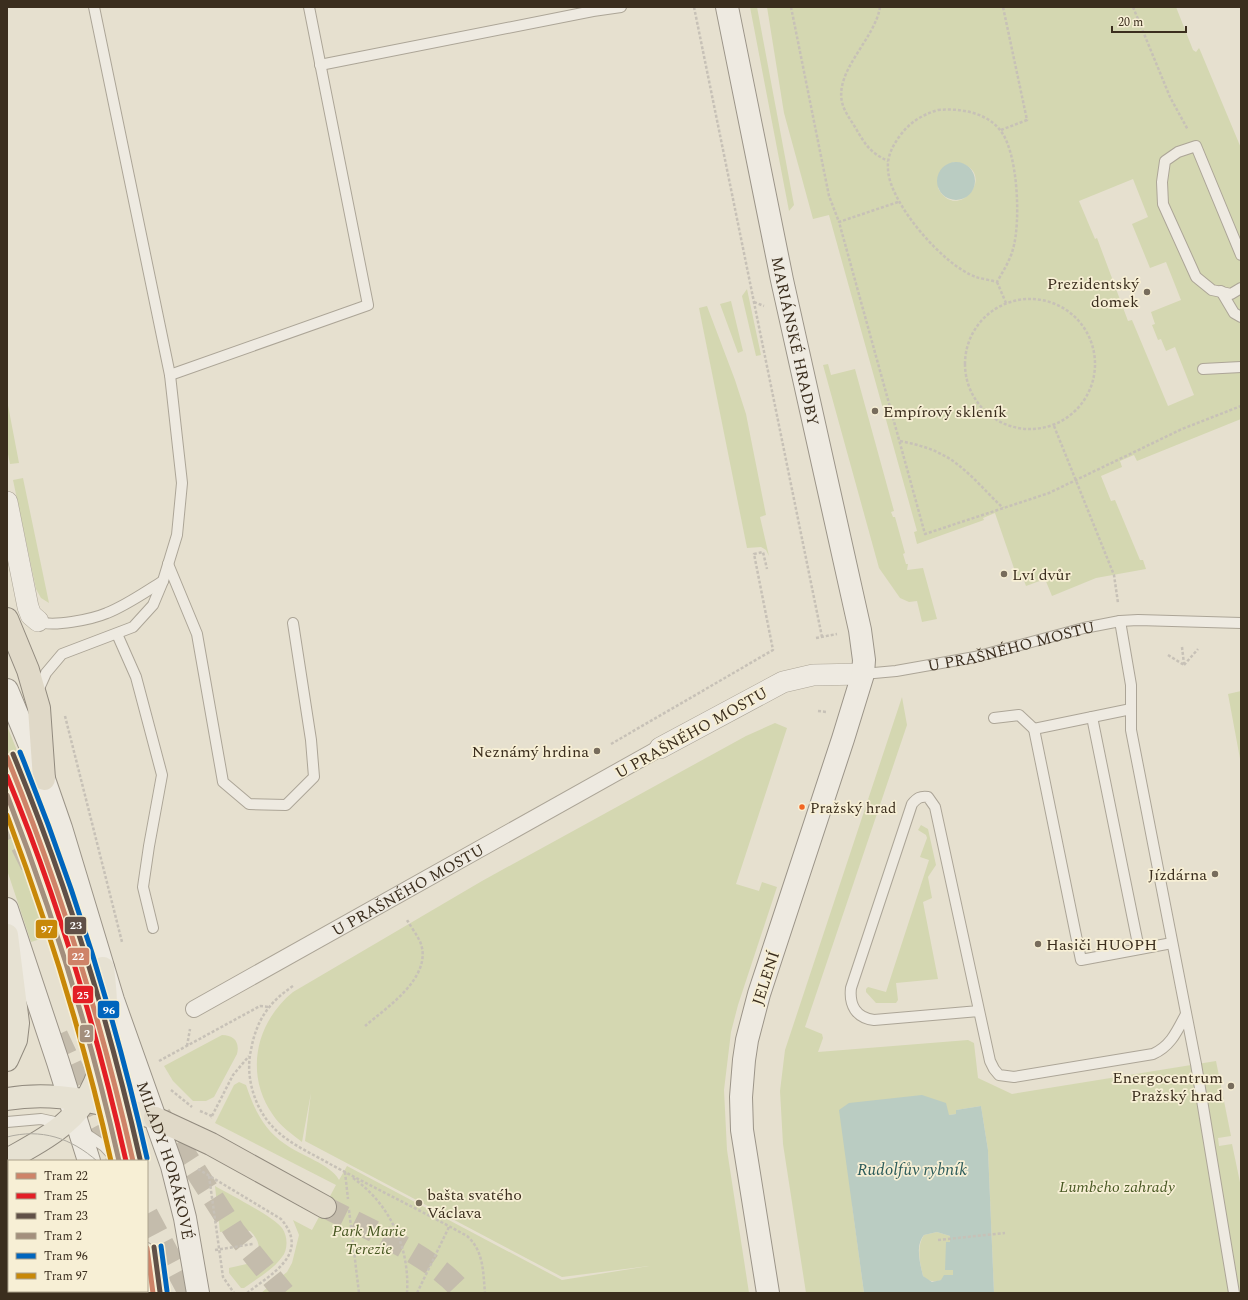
<svg xmlns="http://www.w3.org/2000/svg" width="1248" height="1300" viewBox="0 0 1248 1300" font-family="Spectral,serif">
  <style>
    .green { fill: #d4d7b1; fill-rule: evenodd }
    .water { fill: #baccc2; fill-rule: evenodd }
    .lines { fill: none; stroke-linecap: round; stroke-linejoin: round }
    .trunk-tunnel { stroke: #c4bcac; stroke-width: 22; stroke-dasharray: 22 11; stroke-linecap: butt }
    .service-casing { stroke: #aca597; stroke-width: 12 }
    .pedestrian-casing { stroke: #aca597; stroke-width: 18 }
    .minor-casing { stroke: #aca597; stroke-width: 22 }
    .secondary-casing { stroke: #9b9488; stroke-width: 24 }
    .primary-casing { stroke: #918a7e; stroke-width: 24 }
    .trunk-casing { stroke: #918a7e; stroke-width: 24 }
    .path { stroke: #c7c1b7; stroke-width: 2.5; stroke-dasharray: 3 2; stroke-linecap: butt }
    .service { stroke: #eeeae1; stroke-width: 10 }
    .pedestrian { stroke: #eeeae1; stroke-width: 16 }
    .minor { stroke: #eeeae1; stroke-width: 21 }
    .secondary { stroke: #eeeae1; stroke-width: 22 }
    .primary { stroke: #e6e1d2; stroke-width: 22 }
    .trunk { stroke: #e0d9c8; stroke-width: 22 }
    .tram { stroke: #aeaaa0; stroke-width: 1 }
    .tram-1-casing { stroke: #f7efd5; stroke-width: 8 }
    .tram-2-casing { stroke: #f7efd5; stroke-width: 8 }
    .tram-3-casing { stroke: #f7efd5; stroke-width: 8 }
    .tram-4-casing { stroke: #f7efd5; stroke-width: 8 }
    .tram-5-casing { stroke: #f7efd5; stroke-width: 8 }
    .tram-6-casing { stroke: #f7efd5; stroke-width: 8 }
    .tram-1 { stroke: #ce8368; stroke-width: 5 }
    .tram-2 { stroke: #e31e25; stroke-width: 5 }
    .tram-3 { stroke: #605047; stroke-width: 5 }
    .tram-4 { stroke: #a38f7d; stroke-width: 5 }
    .tram-5 { stroke: #0065bd; stroke-width: 5 }
    .tram-6 { stroke: #c88808; stroke-width: 5 }
    .poi-dot { fill: #776c5c; stroke: #f7efd5; stroke-width: 1.5 }
    .bus-dot { fill: #f26522; stroke: #f7efd5; stroke-width: 1.5 }
    .labels { text-anchor: middle; stroke-width: 3.5; stroke-linejoin: round; paint-order: stroke }
    .bus-label { font-size: 15px; fill: #3b2e1e; stroke: #f7efd5; text-anchor: start }
    .poi-label { font-size: 16px; fill: #3b2e1e; stroke: #f7efd5; text-anchor: end }
    .street-label { font-size: 16px; fill: #3b2e1e; stroke: #f7efd5 }
    .park-label { font-size: 16px; font-style: italic; fill: #495924; stroke: #f7efd5 }
    .water-label { font-size: 17px; font-style: italic; fill: #2d5c5b; stroke: #f7efd5 }
    .line-badge { stroke: #f7efd5; stroke-width: 1.5 }
    .badge-label { font-size: 11px; text-anchor: middle; font-weight: bold; fill: #fff }
  </style>
  <rect width="100%" height="100%" fill="#e6e0cf"/>
  <!-- green -->
  <path class="green" d="M750 7H757L794 205 789 211Z
    M767 7H1176L1193 50 1196 52 1199 48 1200 50 1241 148V419L1137 461 1134 455 1120 461 1122 467 1101 476 1111 501 1115 500 1140 560H1143L1146 569 1096 578 1052 596 1045 579 1026 586 1023 578 1018 580 995 513 983 518 984 520 917 544 914 532 917 531 829 215 813 219 784 113ZM954 162C1002 168 958 226 938 188L945 166ZM1133 179 1148 217 1132 224 1150 268 1166 262 1181 300 1151 312 1155 324 1152 325 1158 340 1161 339 1166 351 1175 347 1194 395 1168 406 1132 320 1128 321 1097 238 1095 239 1079 201Z
    M747 289 761 355 756 356 742 296Z
    M731 301 743 351 738 353 720 304Z
    M707 306 735 380 746 414 766 515 760 517 769 556 766 550 761 547 747 548 699 308Z
    M828 364 831 375 855 369 894 511 891 512 893 517H895L905 553 903 554 906 564H908L907 570 923 568 937 619 922 622 917 601 909 602 900 598 879 568 823 365Z
    M7 400 19 463 10 464 7 449Z
    M23 478 49 603 41 598 36 589 13 480Z
    M1241 691V764L1228 694Z
    M902 697 907 725 805 1027 822 1034 823 1038 818 1052 968 1040 974 1043 978 1078 1012 1094 1216 1061 1231 1136 1218 1138 1219 1146 1232 1144 1241 1187V1293H994L988 1150 981 1106 956 1110V1114L949 1115 852 1204 864 1293H806L783 1144 780 1091 785 1050Z
    M775 723 787 728 736 884 759 891 762 882 777 887 738 1005 731 1032 724 1090 727 1150 749 1293H261L287 1272 292 1263 299 1235 293 1220 312 1230 336 1185 215 1123 234 1085 239 1082 246 1085C254 1109 264 1130 285 1144 299 1155 331 1164 339 1180L347 1166 562 1280 649 1266 562 1277 305 1141 311 1093 302 1142C292 1134 280 1126 273 1115 244 1074 256 1022 293 992L482 881 746 736Z
    M7 726 41 809 79 927 31 942 7 870Z
    M921 825 928 829 936 865 928 877 932 898 923 902 938 979 896 983 898 1000 896 1003H876L866 992V989L868 987 886 992 929 860 920 857 927 838 926 835 918 830Z
    M222 1035C234 1035 240 1042 237 1054L214 1097 206 1101H193L173 1081 164 1066Z
    M215 1186C229 1194 274 1217 282 1228 288 1236 288 1250 282 1257 273 1270 256 1279 244 1288H241L229 1273V1268L251 1263C262 1254 261 1241 250 1231L242 1230 220 1232Z
    M9 1192V1291H100V1293H7V1193Z
    M937 1232 950 1236V1242H946V1270H953V1275C941 1280 933 1286 923 1276 920 1263 916 1247 924 1235Z"/>
  <!-- water -->
  <path class="water" d="M937 181a19 19 0 1 1 38 0a19 19 0 1 1-38 0Z
    M922 1095 946 1103 949 1115 956 1114V1110L981 1106 988 1150 994 1293H864L839 1110 849 1103ZM937 1232 950 1236V1242H946L945 1270H953V1275H944L941 1280 932 1282 923 1276C920 1263 915 1246 924 1235Z"/>
  <g class="lines">
    <!-- trunk-tunnel -->
    <path class="trunk-tunnel" d="M7 816 107 1018
      M57 1035 94 1115 119 1161
      M160 1115 235 1232 284 1293
      M325 1207C367 1229 434 1256 463 1293
      M147 1214 189 1293"/>
    <!-- service casing -->
    <g class="service-casing">
      <g id="service">
        <path d="M320 65 593 11 621 7"/>
        <path d="M1241 255 1196 146 1178 152 1165 161 1162 182 1163 204 1196 277 1212 290 1231 294 1241 288"/>
        <path d="M1221 291 1234 313 1241 317"/>
        <path d="M1203 369 1241 367"/>
        <path d="M170 375 368 305 309 7"/>
        <path d="M168 564 197 634 223 782 249 804 286 805 314 777 311 740 293 623"/>
        <path d="M38 621C51 628 93 619 107 613 127 605 145 592 163 581"/>
        <path d="M1120 621 1131 685V730L1196 1064 1234 1293"/>
        <path d="M117 634 136 677 162 775 149 846 143 887 153 928"/>
        <path id="s1" d="M863 674 896 671 975 657 1084 628 1120 621 1138 620 1241 623"/>
        <path d="M37 693 46 673 62 654 133 627 153 605 163 581 177 535 182 483 170 375 94 7"/>
        <path d="M1131 709 1034 729 1081 960 1172 943"/>
        <path d="M1092 717 1139 949"/>
        <path d="M994 718 1019 715 1034 729"/>
        <path d="M979 1011 874 1020C856 1018 849 1005 851 988L912 804C917 798 920 796 928 797L935 807 990 1061 994 1069 999 1075 1014 1077 1153 1054C1171 1046 1177 1031 1186 1014"/>
        <path d="M7 1122 41 1119 64 1124"/>
        <path d="M83 1132 104 1146 118 1161"/>
        <path d="M133 1161 131 1132 137 1081"/>
        <path d="M147 1248 153 1293"/>
        <path d="M139 1291V1293"/>
      </g>
    </g>
    <!-- pedestrian casing -->
    <g class="pedestrian-casing">
      <g id="pedestrian">
        <path id="s2" d="M194 1009 660 748"/>
      </g>
    </g>
    <!-- minor casing -->
    <g class="minor-casing">
      <path id="minor" d="M7 502 28 607 31 615 38 621
        M660 748 783 682 813 675 863 674"/>
    </g>
    <!-- secondary casing -->
    <g class="secondary-casing">
      <g id="secondary">
        <path id="s3" d="M727 7 782 280 860 630 864 660 863 674 843 739 759 994 747 1040 744 1060 741 1097 742 1130 768 1293"/>
        <path id="s4" d="M7 690 44 779 61 828 113 1000 172 1166 185 1218 198 1293"/>
        <path d="M7 909 58 1062 89 1161"/>
        <path d="M118 1291V1293"/>
      </g>
    </g>
    <!-- primary casing -->
    <g class="primary-casing">
      <path id="primary" d="M7 935 18 1023 16 1040 7 1060
        M7 1099C58 1090 107 1104 155 1118
        M7 1160C26 1149 47 1139 64 1124 111 1085 110 1023 103 968
        M7 1184 9 1183"/>
    </g>
    <!-- trunk casing -->
    <g class="trunk-casing">
      <path id="trunk" d="M7 619 28 670 39 708 44 779
        M155 1118 211 1144 325 1207"/>
    </g>
    <!-- path -->
    <path class="path" d="M694 7 822 637
      M791 7 829 196 839 222
      M880 7C875 39 835 70 842 102 844 111 850 119 855 127 865 144 869 152 888 161
      M1133 7 1170 97 1188 130
      M938 110C959 108 986 112 1000 130 1018 151 1021 222 1013 249 1010 261 1003 271 997 282 990 280 982 279 976 277 944 266 889 203 888 169 887 157 892 147 899 137 909 123 921 115 938 110Z
      M1001 130 1027 120 1003 7
      M898 202 839 222 925 534 1049 493 1182 429 1241 406
      M997 282 1006 303
      M965 364a65 65 0 1 1 130 0a65 65 0 1 1-130 0Z
      M754 302 764 306
      M1054 426 1114 575 1118 603
      M900 441C914 444 928 447 941 454 963 464 985 491 1003 508
      M816 638 837 634
      M1182 647 1184 664
      M1168 655 1184 665
      M1184 665 1198 649
      M818 711 827 712
      M65 716 122 942
      M611 744 773 650 754 554 763 552 767 569
      M293 986C269 1002 256 1021 251 1050 245 1075 254 1107 272 1126 287 1143 311 1153 330 1164 376 1189 422 1211 467 1236 484 1251 483 1272 485 1293
      M365 1026C386 1008 432 978 421 944 418 936 411 927 407 920
      M187 1046 190 1029
      M159 1061 260 1006 269 1007
      M171 1090 192 1107
      M200 1111 212 1116 211 1118
      M212 1116 233 1075 249 1056
      M198 1169 281 1219C311 1254 271 1274 247 1293
      M345 1172 348 1199
      M209 1176 223 1277 234 1293
      M353 1178C390 1204 410 1248 407 1293
      M349 1210 359 1293
      M938 1240 1005 1233
      M215 1250 253 1244
      M7 1281H9
      M57 1293V1291
      M417 1293 449 1227"/>
    <!-- service -->
    <use href="#service" class="service"/>
    <!-- pedestrian -->
    <use href="#pedestrian" class="pedestrian"/>
    <!-- minor -->
    <use href="#minor" class="minor"/>
    <!-- secondary -->
    <use href="#secondary" class="secondary"/>
    <!-- primary -->
    <use href="#primary" class="primary"/>
    <!-- trunk -->
    <use href="#trunk" class="trunk"/>
    <!-- tram -->
    <path class="tram" d="M7 1137C41 1128 71 1138 97 1161"/>
    <!-- tram-1 casing -->
    <g class="tram-1-casing">
      <path id="tram-1" d="M7 757C60 887 102 1024 133 1161
        M147 1248 153 1293"/>
    </g>
    <!-- tram-2 casing -->
    <g class="tram-2-casing">
      <path id="tram-2" d="M7 776C57 897 97 1032 126 1161"/>
    </g>
    <!-- tram-3 casing -->
    <g class="tram-3-casing">
      <path id="tram-3" d="M13 754C67 885 109 1022 140 1159
        M154 1247 160 1292"/>
    </g>
    <!-- tram-4 casing -->
    <g class="tram-4-casing">
      <path id="tram-4" d="M7 795C53 913 91 1037 119 1161"/>
    </g>
    <!-- tram-5 casing -->
    <g class="tram-5-casing">
      <path id="tram-5" d="M20 752C73 883 116 1020 147 1158
        M161 1246 167 1291"/>
    </g>
    <!-- tram-6 casing -->
    <g class="tram-6-casing">
      <path id="tram-6" d="M7 815C49 928 85 1043 111 1161"/>
    </g>
    <!-- tram-1 -->
    <use href="#tram-1" class="tram-1"/>
    <!-- tram-2 -->
    <use href="#tram-2" class="tram-2"/>
    <!-- tram-3 -->
    <use href="#tram-3" class="tram-3"/>
    <!-- tram-4 -->
    <use href="#tram-4" class="tram-4"/>
    <!-- tram-5 -->
    <use href="#tram-5" class="tram-5"/>
    <!-- tram-6 -->
    <use href="#tram-6" class="tram-6"/>
  </g>
  <!-- markers -->
  <g class="poi-dot">
    <circle cx="1147" cy="292" r="4"/>
    <circle cx="875" cy="411" r="4"/>
    <circle cx="1004" cy="574" r="4"/>
    <circle cx="597" cy="751" r="4"/>
    <circle cx="1215" cy="874" r="4"/>
    <circle cx="1038" cy="944" r="4"/>
    <circle cx="1231" cy="1086" r="4"/>
    <circle cx="419" cy="1203" r="4"/>
  </g>
  <circle class="bus-dot" cx="802" cy="807" r="3.5"/>
  <g class="labels">
    <!-- bus labels -->
    <g class="bus-label">
      <text x="810" y="813">Pražský hrad</text>
    </g>
    <!-- poi labels -->
    <g class="poi-label">
      <text x="1139" y="289">Prezidentský<tspan x="1139" dy="18">domek</tspan></text>
      <text x="883" y="417" text-anchor="start">Empírový skleník</text>
      <text x="1012" y="580" text-anchor="start">Lví dvůr</text>
      <text x="589" y="757">Neznámý hrdina</text>
      <text x="1207" y="880">Jízdárna</text>
      <text x="1046" y="950" text-anchor="start">Hasiči HUOPH</text>
      <text x="1223" y="1083">Energocentrum<tspan x="1223" dy="18">Pražský hrad</tspan></text>
      <text x="427" y="1200" text-anchor="start">bašta svatého<tspan x="427" dy="18">Václava</tspan></text>
    </g>
    <!-- street labels -->
    <g class="street-label">
      <text dy="6" stroke="none"><textPath href="#s3" startOffset="341">MARIÁNSKÉ HRADBY</textPath></text>
      <text dy="6" stroke="none"><textPath href="#s1" startOffset="151">U PRAŠNÉHO MOSTU</textPath></text>
      <text transform="translate(691 732) rotate(-29)" y="6">U PRAŠNÉHO MOSTU</text>
      <text dy="6" stroke="none"><textPath href="#s2" startOffset="245">U PRAŠNÉHO MOSTU</textPath></text>
      <text transform="translate(765 978) rotate(-72)" y="6">JELENÍ</text>
      <text dy="6" stroke="none"><textPath href="#s4" startOffset="497">MILADY HORÁKOVÉ</textPath></text>
    </g>
    <!-- park labels -->
    <g class="park-label">
      <text x="1117" y="1192">Lumbeho zahrady</text>
      <text x="369" y="1236">Park Marie<tspan x="369" dy="18">Terezie</tspan></text>
    </g>
    <!-- water labels -->
    <g class="water-label">
      <text x="912" y="1175">Rudolfův rybník</text>
    </g>
  </g>
  <g class="line-badge">
    <rect x="64" y="916" width="23" height="19" rx="4" fill="#605047"/>
    <rect x="35" y="919" width="23" height="20" rx="4" fill="#c88808"/>
    <rect x="67" y="947" width="23" height="19" rx="4" fill="#ce8368"/>
    <rect x="72" y="985" width="22" height="19" rx="4" fill="#e31e25"/>
    <rect x="97" y="1000" width="23" height="19" rx="4" fill="#0065bd"/>
    <rect x="79" y="1024" width="15" height="19" rx="4" fill="#a38f7d"/>
  </g>
  <g class="badge-label">
    <text x="76" y="929">23</text>
    <text x="47" y="933">97</text>
    <text x="78" y="960">22</text>
    <text x="83" y="999">25</text>
    <text x="109" y="1014">96</text>
    <text x="87" y="1037">2</text>
  </g>
  <!-- border -->
  <rect width="1248" height="1300" fill="none" stroke="#3b2e1e" stroke-width="16"/>
  <!-- legend -->
  <rect x="8" y="1160" width="140" height="132" fill="#f7efd5" stroke="#aca28c"/>
  <rect x="16" y="1173" width="20" height="6" fill="#ce8368" stroke="#aca28c"/>
  <text x="44" y="1180" font-size="12" fill="#3b2e1e">Tram 22</text>
  <rect x="16" y="1193" width="20" height="6" fill="#e31e25" stroke="#aca28c"/>
  <text x="44" y="1200" font-size="12" fill="#3b2e1e">Tram 25</text>
  <rect x="16" y="1213" width="20" height="6" fill="#605047" stroke="#aca28c"/>
  <text x="44" y="1220" font-size="12" fill="#3b2e1e">Tram 23</text>
  <rect x="16" y="1233" width="20" height="6" fill="#a38f7d" stroke="#aca28c"/>
  <text x="44" y="1240" font-size="12" fill="#3b2e1e">Tram 2</text>
  <rect x="16" y="1253" width="20" height="6" fill="#0065bd" stroke="#aca28c"/>
  <text x="44" y="1260" font-size="12" fill="#3b2e1e">Tram 96</text>
  <rect x="16" y="1273" width="20" height="6" fill="#c88808" stroke="#aca28c"/>
  <text x="44" y="1280" font-size="12" fill="#3b2e1e">Tram 97</text>
  <!-- scale -->
  <path d="M1112 26v6h74v-6" fill="none" stroke="#3b2e1e" stroke-width="2"/>
  <text x="1118" y="26" font-size="12" fill="#3b2e1e" stroke="#f7efd5" stroke-width="3" paint-order="stroke">20 m</text>
</svg>
